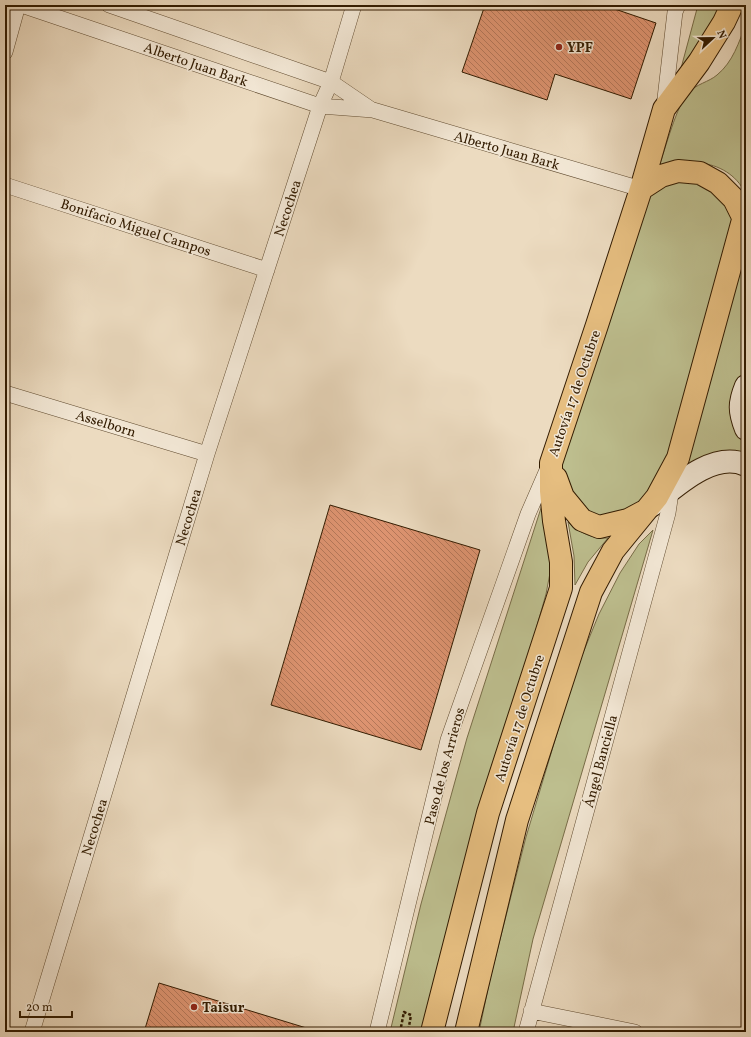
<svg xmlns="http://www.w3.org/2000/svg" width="751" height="1037" viewBox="0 0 751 1037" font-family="Vollkorn,serif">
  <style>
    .green { fill: #bdbe8e; stroke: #786c47 }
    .building { fill: url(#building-back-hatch); stroke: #321b00 }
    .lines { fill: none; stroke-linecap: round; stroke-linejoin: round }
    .minor-casing { stroke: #604b30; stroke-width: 16 }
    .secondary-casing { stroke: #321b00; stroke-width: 24 }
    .trunk-casing { stroke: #321b00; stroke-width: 24 }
    .path { stroke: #321b00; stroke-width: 2.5; stroke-dasharray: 3 2; stroke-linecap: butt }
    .minor { stroke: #f3e8d6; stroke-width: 15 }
    .secondary { stroke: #f3e8d6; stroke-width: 22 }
    .trunk { stroke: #e6be80; stroke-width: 22 }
    .poi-dot { fill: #8f2418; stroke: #f3e8d6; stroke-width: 1.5 }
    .labels { text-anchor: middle; stroke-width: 3; stroke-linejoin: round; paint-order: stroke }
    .poi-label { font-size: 14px; font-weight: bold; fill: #321b00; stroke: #f3e8d6; text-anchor: start }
    .street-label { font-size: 14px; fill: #321b00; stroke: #f3e8d6 }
  </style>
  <defs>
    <pattern id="building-back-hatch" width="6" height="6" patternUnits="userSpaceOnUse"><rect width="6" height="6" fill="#de9471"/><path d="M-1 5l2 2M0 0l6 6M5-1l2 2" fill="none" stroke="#b5785a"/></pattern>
  </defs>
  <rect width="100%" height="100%" fill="#ecdbc0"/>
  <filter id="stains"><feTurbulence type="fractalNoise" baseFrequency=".005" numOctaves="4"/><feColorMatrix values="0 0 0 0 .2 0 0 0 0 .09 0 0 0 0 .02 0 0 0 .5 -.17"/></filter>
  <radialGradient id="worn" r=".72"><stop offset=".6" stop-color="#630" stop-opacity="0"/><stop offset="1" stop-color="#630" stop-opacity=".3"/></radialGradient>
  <!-- green -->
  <path class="green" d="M698 5H723L680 72Z
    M746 24 744 71 746 88V176L743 189C734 173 715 163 696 163 684 163 671 166 659 167 665 149 677 105 688 93 696 84 709 82 717 75 733 62 739 42 746 24Z
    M700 173 746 225V460L657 497 599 527 551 463 641 189Z
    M542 505 551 551 550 573 546 594 422 1032H390L421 904 467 738Z
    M568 522C580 533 592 539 608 538L588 562 575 585 574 556Z
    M653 530 533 939 513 1032H479L490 979 526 837 576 670 599 614 620 573 639 544Z"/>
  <!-- building -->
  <path class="building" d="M485 5H603L656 23 631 99 555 74 547 100 462 72Z
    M330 505 480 550 421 750 271 705Z
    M159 983 313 1030V1032H144Z"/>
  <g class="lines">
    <!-- minor casing -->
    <g class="minor-casing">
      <path id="minor" d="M21 5 320 106 373 110 641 189
        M109 5 331 82 372 110
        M5 52 18 5
        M664 107 675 12 678 5
        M5 185 267 270
        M5 393 207 454
        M531 1011 635 1032
        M32 1032 207 454 320 106 331 82 354 5
        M377 1032 448 740 528 514 548 468
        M526 1032 668 513 672 486"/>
    </g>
    <!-- secondary casing -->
    <g class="secondary-casing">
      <path id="secondary" d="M746 386C739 403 739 411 746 429
        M651 506C675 487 713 450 746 465"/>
    </g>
    <!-- trunk casing -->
    <g class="trunk-casing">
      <path id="trunk" d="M641 189 661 176 678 171 700 173 718 183 734 199 744 219
        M556 478 563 497 582 520 599 527 628 520 643 512
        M432 1032 488 813 561 588V562L554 521 551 491V463L597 325 641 189 664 109 699 62 724 22 732 5
        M466 1032 517 820 591 592 613 551 657 497 678 458 746 209"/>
    </g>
    <!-- path -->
    <path class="path" d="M400 1032 404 1012 411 1015 408 1032
      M492 1032H495"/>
    <!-- minor -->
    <use href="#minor" class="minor"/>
    <!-- secondary -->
    <use href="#secondary" class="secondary"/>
    <!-- trunk -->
    <use href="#trunk" class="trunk"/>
  </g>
  <!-- markers -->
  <g class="poi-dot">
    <circle cx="559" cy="47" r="4"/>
    <circle cx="194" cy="1007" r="4"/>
  </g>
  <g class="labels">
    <!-- poi labels -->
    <g class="poi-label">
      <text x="567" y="52">YPF</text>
      <text x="202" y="1012">Taisur</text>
    </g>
    <!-- street labels -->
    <g class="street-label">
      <text transform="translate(196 64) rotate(19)" y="5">Alberto Juan Bark</text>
      <text transform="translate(507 150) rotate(16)" y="5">Alberto Juan Bark</text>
      <text transform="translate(287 208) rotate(-72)" y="5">Necochea</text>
      <text transform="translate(136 227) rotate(18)" y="5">Bonifacio Miguel Campos</text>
      <text transform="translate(574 393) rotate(-71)" y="5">Autovía 17 de Octubre</text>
      <text transform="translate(106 423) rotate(17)" y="5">Asselborn</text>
      <text transform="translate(188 517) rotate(-73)" y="5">Necochea</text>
      <text transform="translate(519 718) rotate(-72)" y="5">Autovía 17 de Octubre</text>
      <text transform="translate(600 761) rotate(-75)" y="5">Ángel Banciella</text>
      <text transform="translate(444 766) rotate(-75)" y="5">Paso de los Arrieros</text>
      <text transform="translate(94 827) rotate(-73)" y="5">Necochea</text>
    </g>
  </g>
  <!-- margin -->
  <rect width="751" height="1037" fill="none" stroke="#ecdbc0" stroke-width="20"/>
  <rect x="6" y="6" width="739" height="1025" fill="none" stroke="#321b00" stroke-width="2"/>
  <rect x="10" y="10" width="731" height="1017" fill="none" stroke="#321b00"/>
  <!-- north arrow -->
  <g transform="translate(713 38) rotate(68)" stroke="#f3e8d6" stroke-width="3" paint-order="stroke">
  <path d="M0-3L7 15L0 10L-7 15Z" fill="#321b00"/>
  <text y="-6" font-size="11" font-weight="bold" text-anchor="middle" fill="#321b00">N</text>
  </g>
  <!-- scale -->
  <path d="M20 1011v6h52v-6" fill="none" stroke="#321b00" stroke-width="2"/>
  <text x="26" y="1011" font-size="12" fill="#321b00" stroke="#f3e8d6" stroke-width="3" paint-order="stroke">20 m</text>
  <rect width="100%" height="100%" filter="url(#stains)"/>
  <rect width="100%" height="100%" fill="url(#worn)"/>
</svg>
